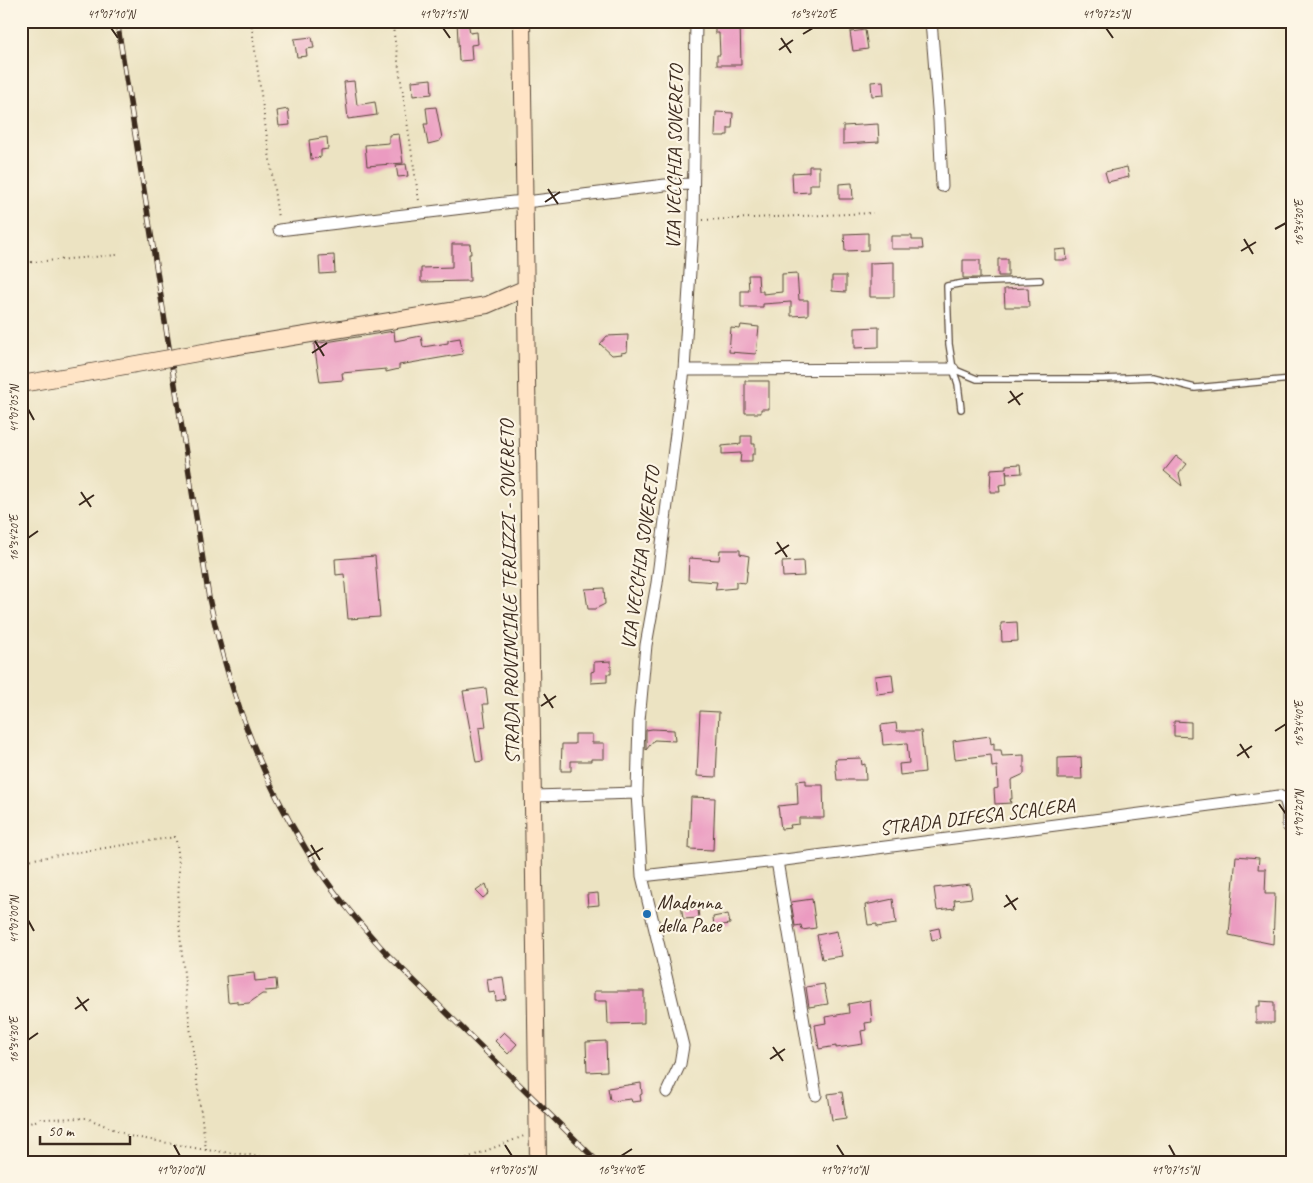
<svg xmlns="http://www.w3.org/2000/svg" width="1313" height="1183" viewBox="0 0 1313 1183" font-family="Caveat,sans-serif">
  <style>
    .building { fill: #eb9bc1 }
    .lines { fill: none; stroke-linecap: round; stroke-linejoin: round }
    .lane-casing { stroke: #564637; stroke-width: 8 }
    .street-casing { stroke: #564637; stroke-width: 13 }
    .secondary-casing { stroke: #564637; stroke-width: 18 }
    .path { stroke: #564637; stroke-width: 2; stroke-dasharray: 1 4; stroke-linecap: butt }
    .lane { stroke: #fff; stroke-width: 5.5 }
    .street { stroke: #fff; stroke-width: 11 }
    .secondary { stroke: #ffe4c6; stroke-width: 16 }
    .rail-casing { stroke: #3b2a1e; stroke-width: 5.5 }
    .rail { stroke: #fcf5e5; stroke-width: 4; stroke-dasharray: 11; stroke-linecap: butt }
    .secondary-bridge-casing { stroke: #564637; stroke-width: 18; stroke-linecap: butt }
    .secondary-bridge { stroke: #ffe4c6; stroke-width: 16 }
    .ticks { fill: none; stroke: #3b2a1e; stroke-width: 2 }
    .poi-dot { fill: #1f6fb2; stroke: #fcf5e5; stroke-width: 2 }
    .labels { text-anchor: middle; stroke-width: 4.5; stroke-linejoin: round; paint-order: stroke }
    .street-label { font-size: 20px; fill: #3b2a1e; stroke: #fcf5e5 }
    .poi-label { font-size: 20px; fill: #3b2a1e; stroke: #fcf5e5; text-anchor: start }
    .neatline { fill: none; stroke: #3b2a1e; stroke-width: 2 }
    .ticks-label { font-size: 12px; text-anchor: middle; fill: #3b2a1e }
  </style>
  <rect width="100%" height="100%" fill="#fcf5e5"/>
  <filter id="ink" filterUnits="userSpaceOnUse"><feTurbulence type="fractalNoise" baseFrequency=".02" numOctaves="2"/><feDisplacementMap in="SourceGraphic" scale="10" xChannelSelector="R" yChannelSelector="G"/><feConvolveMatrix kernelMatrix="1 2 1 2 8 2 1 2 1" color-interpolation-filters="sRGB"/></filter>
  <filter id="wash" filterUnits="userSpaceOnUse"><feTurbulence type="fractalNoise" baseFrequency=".0096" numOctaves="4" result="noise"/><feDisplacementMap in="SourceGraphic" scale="20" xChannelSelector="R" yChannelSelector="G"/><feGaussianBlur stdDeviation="1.12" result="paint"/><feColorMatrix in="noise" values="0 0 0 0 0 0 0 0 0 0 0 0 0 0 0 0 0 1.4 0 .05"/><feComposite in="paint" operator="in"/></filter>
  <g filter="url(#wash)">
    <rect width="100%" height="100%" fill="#ece3c2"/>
    <g id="blocks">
      <!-- building -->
      <path class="building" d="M457 21H468L470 33 477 32 478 44 471 45 472 60 459 61Z
        M715 21H740L741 65H717V55H720L719 33H715Z
        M865 30 868 49 853 51 850 32Z
        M312 37 314 48 306 49 307 56 297 57 294 39Z
        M431 79 432 94 413 96 412 81Z
        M354 81 357 105 375 102 377 115 348 119 344 82Z
        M883 81 884 95 872 96 871 82Z
        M436 107 442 138 440 139V141L428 144 424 124H428L426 108Z
        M288 109 290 125 279 126 277 111Z
        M716 112 733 113 732 128H728V135H725V136H715Z
        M878 124 879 142 843 144V126Z
        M399 134 403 163 367 166 365 145 389 143V135Z
        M327 137 328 149 321 150V157L311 159 309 140Z
        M406 164 408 176 398 177 396 165Z
        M809 166H819V184H810V192L793 193 792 173 809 172Z
        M1127 167 1129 177 1108 182 1105 172Z
        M852 183 853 199H839V184Z
        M868 233V250L845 251 844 234Z
        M891 236H912V240H922L923 249H891Z
        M452 244H470L471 254H469L470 281 421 282V268L452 267Z
        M1066 249 1067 260H1055V250Z
        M334 255 335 273 320 274 319 256Z
        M998 259H1008V276H998Z
        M963 260H980V278H963Z
        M894 262V297H870V263Z
        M797 273 799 300H808V315L791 316V302L763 304V307H741V291H749L748 275H758L759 291H763V294L782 292V274Z
        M832 276H846V292L832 291Z
        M1028 288 1029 307H1005L1004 289Z
        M741 325 759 327 756 354 729 352 731 328 740 329Z
        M879 327V347L855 348V328Z
        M394 331 395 341 421 336 423 347 448 343V340L460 338 463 354 399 365V369L386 372V369L342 373 343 380 320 382 314 344Z
        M628 335 627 352 621 353 622 354 612 355 600 344 607 336Z
        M745 381H769V409H761V413H745Z
        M741 436H752V444H755V454H752V462H740L741 453 722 454V446L741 444Z
        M1176 456 1187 464 1179 474 1182 486 1164 471Z
        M1021 464 1022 473 1007 474 1006 470 1007 484 999 485 1000 492H990L991 469 1006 468V465Z
        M720 550H740V554L749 556 746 583 736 582V588L715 590 717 582 688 580 689 558 719 560Z
        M375 556 380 617 348 619 344 574 336 575 335 559Z
        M803 561 804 576 783 577 782 562Z
        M604 588 605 604 595 609H588L585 589Z
        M1017 622 1018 641 1002 642 1001 623Z
        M611 661V674H607V682L591 683V672L594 671V662Z
        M892 674 894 692 877 694 875 676Z
        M486 688 488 704H483L486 727 479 728 483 761 476 762 463 691Z
        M700 711 719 712 716 777 697 776Z
        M1174 721 1191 722V737L1174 736Z
        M896 723 897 731H921L925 772 900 775 899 764 909 763 907 743 883 745 881 725Z
        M652 729 674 730 675 741 654 740 646 750V730Z
        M575 734H592V743H604V759H591V761H571V771H561L562 744H575Z
        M990 736 991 744 994 743V750H1001L1002 756 1024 755V774L1011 780 1012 799H1010L1011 803 995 804 994 789 998 788 997 766 992 767 991 755 955 759 953 741Z
        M1081 757 1082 779H1058V758Z
        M861 758 862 765 865 764 866 780H837L835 759Z
        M806 780V785H823L824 818H799V824L790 825 791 828 781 829 778 806 798 804 797 781Z
        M691 797 715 798 713 850 689 849Z
        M1236 856 1259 858 1258 869H1266L1265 894H1275L1273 944 1229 935Z
        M486 884 489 893 483 898 476 891Z
        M970 884 972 898 954 900 955 908 937 910 934 888Z
        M598 893 599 905 588 906 587 894Z
        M812 899 816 928 802 930 801 925 795 926 791 902Z
        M893 899 896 924 877 927V924L868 925 865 905Z
        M697 901 699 918 683 919 681 903Z
        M728 914 730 924 714 926 713 917Z
        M939 928 941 938 932 940 930 930Z
        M837 931 842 956 822 959 817 935Z
        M254 973 255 981 276 979 277 990 265 991 266 994H262L249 1003 237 1004V1001L228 1002 226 976Z
        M503 977 506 999 496 1001 495 992 489 993 487 979Z
        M824 984 828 1004 809 1007 806 987Z
        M594 991H644V1023L608 1024 607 1001H594Z
        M870 1000 872 1022 865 1023 866 1030 861 1031 863 1044 836 1048V1046L819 1049 815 1025 826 1023 825 1017 849 1013 848 1004Z
        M1260 1001 1274 1002V1023H1256V1006H1260Z
        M504 1032 517 1044 508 1054 495 1041Z
        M606 1041 607 1071 587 1072 586 1042Z
        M641 1083 642 1094 640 1095 641 1101 632 1102 631 1099 612 1101V1100H610L608 1088Z
        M842 1092 846 1118 832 1120 828 1094Z"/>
    </g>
  </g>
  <g filter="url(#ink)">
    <use href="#blocks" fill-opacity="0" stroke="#564637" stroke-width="1"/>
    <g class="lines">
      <!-- lane casing -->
      <g class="lane-casing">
        <path id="lane" d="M953 369 977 379H1103L1152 377 1195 388 1292 379
          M961 409 958 384 953 369 949 344 947 286 964 283 1040 280"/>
      </g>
      <!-- street casing -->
      <g class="street-casing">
        <path id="street" d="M931 21 939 121 942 186
          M279 230 513 202 534 201 665 185 693 184
          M684 370 953 369
          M534 796 637 793
          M777 861 816 1095
          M642 876 777 861 1279 796 1285 799 1288 809V826L1292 829
          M667 1092 680 1064 683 1046 642 876 637 793 639 721 646 645 657 583 684 370 693 221 696 21"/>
      </g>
      <!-- secondary casing -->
      <g class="secondary-casing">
        <path id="secondary" d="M522 21 538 1162
          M226 348 487 305 526 288
          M21 384 80 374"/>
      </g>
      <!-- path -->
      <path class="path" d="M251 21 278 218
        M392 21 419 201
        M703 220 873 213
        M21 263 117 255
        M21 861 175 837C183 865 176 895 179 924 186 1000 196 1075 206 1150
        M21 1126 41 1119 87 1118 129 1136 206 1150 311 1162
        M457 1162 524 1136"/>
      <!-- lane -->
      <use href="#lane" class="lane"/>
      <!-- street -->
      <use href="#street" class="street"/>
      <!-- secondary -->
      <use href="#secondary" class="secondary"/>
      <!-- rail casing -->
      <g class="rail-casing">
        <path id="rail" d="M117 21 209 598C231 701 266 793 326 880 345 907 367 932 389 956L598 1162"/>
      </g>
      <!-- rail -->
      <use href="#rail" class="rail"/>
      <!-- secondary-bridge casing -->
      <g class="secondary-bridge-casing">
        <path id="secondary-bridge" d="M80 374 226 348"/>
      </g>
      <!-- secondary-bridge -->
      <use href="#secondary-bridge" class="secondary-bridge"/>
    </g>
  </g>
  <!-- ticks -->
  <path class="ticks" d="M111 28 118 38M443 28 450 38M1106 28 1113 38M803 34 813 28M781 38 791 53M779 50 793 40M548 189 558 204M545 202 560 192M1275 229 1286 223M1244 239 1253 254M1241 251 1256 242M315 341 324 356M312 353 327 343M1010 391 1020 405M1008 403 1023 393M28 409 34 420M81 492 91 507M79 505 94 495M28 538 38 531M777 542 787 557M775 554 789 545M544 694 553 708M541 706 556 696M1275 731 1286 724M1240 744 1249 758M1237 756 1252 746M1279 804 1286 814M311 845 320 860M308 857 323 848M1006 895 1016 910M1004 907 1018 898M28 920 34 931M77 997 87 1011M75 1009 89 999M28 1040 38 1033M773 1047 783 1061M770 1059 785 1049M174 1145 180 1156M505 1145 512 1156M837 1145 844 1156M1169 1145 1175 1156M621 1156 632 1149"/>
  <!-- markers -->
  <circle class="poi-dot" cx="647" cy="914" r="5"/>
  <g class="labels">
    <!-- street labels -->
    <g class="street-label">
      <text transform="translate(674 157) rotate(-89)" y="7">VIA VECCHIA SOVERETO</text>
      <text transform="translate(640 558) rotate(-82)" y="7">VIA VECCHIA SOVERETO</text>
      <text transform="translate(509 592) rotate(-91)" y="7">STRADA PROVINCIALE TERLIZZI - SOVERETO</text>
      <text transform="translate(977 816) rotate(-7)" y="7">STRADA DIFESA SCALERA</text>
    </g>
    <!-- poi labels -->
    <g class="poi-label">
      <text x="657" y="909">Madonna<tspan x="657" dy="23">della Pace</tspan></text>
    </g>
  </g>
  <!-- margin -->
  <rect width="1313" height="1183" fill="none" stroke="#fcf5e5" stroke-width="55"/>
  <!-- scale -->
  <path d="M40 1136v8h90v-8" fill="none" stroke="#3b2a1e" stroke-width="2.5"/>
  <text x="48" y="1136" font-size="15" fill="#3b2a1e" stroke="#fcf5e5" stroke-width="4" paint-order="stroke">50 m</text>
  <rect x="28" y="28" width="1258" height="1128" class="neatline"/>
  <g class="ticks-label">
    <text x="111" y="18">41°07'10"N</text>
    <text x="443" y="18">41°07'15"N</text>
    <text x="813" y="18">16°34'20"E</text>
    <text x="1106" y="18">41°07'25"N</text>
    <text transform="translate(1299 223) rotate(-90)" y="4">16°34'30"E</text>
    <text transform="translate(14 409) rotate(-90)" y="4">41°07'05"N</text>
    <text transform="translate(14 538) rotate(-90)" y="4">16°34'20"E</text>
    <text transform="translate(1299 724) rotate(-90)" y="4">16°34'40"E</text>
    <text transform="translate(1299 814) rotate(-90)" y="4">41°07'20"N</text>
    <text transform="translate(14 920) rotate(-90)" y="4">41°07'00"N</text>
    <text transform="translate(14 1040) rotate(-90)" y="4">16°34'30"E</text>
    <text x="180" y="1174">41°07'00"N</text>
    <text x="512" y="1174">41°07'05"N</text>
    <text x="621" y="1174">16°34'40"E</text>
    <text x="844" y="1174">41°07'10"N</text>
    <text x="1175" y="1174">41°07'15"N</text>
  </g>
</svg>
